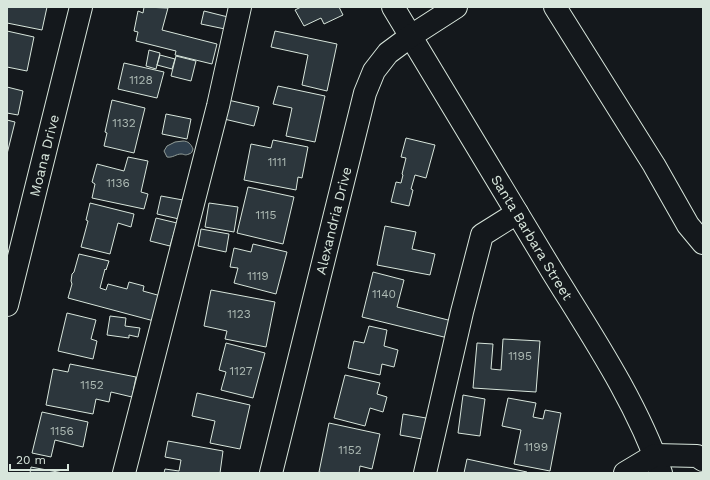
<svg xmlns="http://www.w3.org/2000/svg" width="710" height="480" viewBox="0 0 710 480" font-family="'Work Sans',sans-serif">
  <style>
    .water { fill: #2f3f4d; stroke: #939e99 }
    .building { fill: #2c363c; stroke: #d8e6dc }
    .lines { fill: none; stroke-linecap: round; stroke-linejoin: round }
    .minor-casing { stroke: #d8e6dc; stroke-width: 24 }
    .minor { stroke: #14181c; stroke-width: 22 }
    .labels { text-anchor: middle; stroke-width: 3; stroke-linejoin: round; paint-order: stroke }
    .number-label { font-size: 12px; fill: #adbab4 }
    .street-label { font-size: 14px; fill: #d8e6dc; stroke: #14181c }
  </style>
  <rect width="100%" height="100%" fill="#14181c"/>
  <!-- water -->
  <path class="water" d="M183 141C188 141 191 144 193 149 192 152 192 153 189 154 184 156 185 154 181 154 176 154 173 158 167 157L164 151 167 146 175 142Z"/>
  <!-- building -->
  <path class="building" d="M7 7H47L42 30 7 23Z
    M144 7 168 8 162 30 217 44 212 64 175 55 176 51 136 41 138 32 134 31 138 11 143 13Z
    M301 7H339L343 15 324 24 321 18 304 26 295 10Z
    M204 11 228 17 225 29 201 24Z
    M7 31 34 37 27 71 7 67Z
    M275 31 337 44 327 91 302 85 308 55 271 47Z
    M149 50 160 53 156 69 146 66Z
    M160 55 175 59 172 69 157 65Z
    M176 56 196 61 191 81 171 76Z
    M124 63 164 72 157 98 118 89Z
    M278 86 325 96 315 142 286 136 292 108 273 104Z
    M7 87 23 91 18 115 7 113Z
    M112 100 145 108 134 153 104 146 107 133 105 132Z
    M228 100 259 107 254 126 224 119Z
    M166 114 191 119 187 139 162 134Z
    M7 120 15 122 7 154Z
    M406 138 435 145 426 178 415 175 411 189 413 190 409 206 391 202 396 182 401 183 403 175 402 174 406 158 401 157Z
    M273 140 308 147 302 178 298 177 296 190 244 180 251 144 271 148Z
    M128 157 148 161 141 192 148 194 144 209 92 198 95 184 92 182 97 164 124 171Z
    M248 187 294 197 283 244 237 233Z
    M161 196 183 200 179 219 157 214Z
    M90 203 134 214 131 227 118 223 110 254 81 247 88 221 86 220Z
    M209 203 238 207 234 232 205 227Z
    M156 218 177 223 170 246 150 241Z
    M385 226 416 232 412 249 435 254 430 275 377 265Z
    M201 229 229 234 226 252 198 246Z
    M253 244 287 252 276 294 234 283 238 268 230 267 234 248 251 252Z
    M79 254 109 261 106 270 105 269 100 288 106 290 108 284 127 289 129 282 144 286 143 291 161 296 154 321 68 298 72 284 71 281 72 274 74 272Z
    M373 272 404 280 397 307 452 321 448 338 362 317Z
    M211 290 275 302 266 347 225 339 227 331 204 326Z
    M67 313 96 320 91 339 97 341 93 359 58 351Z
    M110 316 126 318 125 326 140 328 138 337 129 335V338L107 335Z
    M369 326 387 330 384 346 398 350 394 367 382 364 380 375 348 368 354 341 364 343Z
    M503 339 540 341 536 392 473 388 477 343 493 344 491 369 501 370Z
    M226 343 265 353 253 398 221 390 226 372 219 370Z
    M70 364 136 377 132 397 111 392 109 402 96 399 93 414 46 405 53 369 68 372Z
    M345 375 380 383 377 394 387 397 383 412 370 408 365 426 334 418Z
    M197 393 250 405 240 449 210 443 215 421 192 416Z
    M463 395 485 399 480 436 458 433Z
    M508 398 536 403 533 417 543 419 545 410 561 413 550 471 514 464 521 430 502 426Z
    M42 412 88 422 83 447 55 440 51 457 32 453Z
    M403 414 426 418 422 439 400 435Z
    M329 423 380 434 372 469 360 466 359 473H324L319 472Z
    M168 441 223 451 220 473H164L165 469 179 471 181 460 165 457Z
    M467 459 527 472 526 473H464Z
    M31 467 63 473H30Z"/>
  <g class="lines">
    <!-- minor casing -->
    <g class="minor-casing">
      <g id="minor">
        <path id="s1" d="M393 7C446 95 499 183 552 271 592 336 636 401 661 473"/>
        <path d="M555 7 654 165 688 225 703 243"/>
        <path id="s2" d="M7 305 81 7"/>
        <path d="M124 473 218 106 240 7"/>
        <path id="s3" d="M271 473 365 93 374 71 388 53 411 36 456 7"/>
        <path d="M425 473 462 312 482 235 517 213"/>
        <path d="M625 473 655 455 697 456 703 460"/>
      </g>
    </g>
    <!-- minor -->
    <use href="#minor" class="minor"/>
  </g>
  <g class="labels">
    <!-- number labels -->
    <g class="number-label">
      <text x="141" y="84">1128</text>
      <text x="124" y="127">1132</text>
      <text x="277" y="166">1111</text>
      <text x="118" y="187">1136</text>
      <text x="266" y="219">1115</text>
      <text x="258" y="280">1119</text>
      <text x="384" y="298">1140</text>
      <text x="239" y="318">1123</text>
      <text x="520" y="360">1195</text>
      <text x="241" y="375">1127</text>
      <text x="92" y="389">1152</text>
      <text x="62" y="435">1156</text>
      <text x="536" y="451">1199</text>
      <text x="350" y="454">1152</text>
    </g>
    <!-- street labels -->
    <g class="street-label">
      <text dy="5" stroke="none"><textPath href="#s2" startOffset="154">Moana Drive</textPath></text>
      <text dy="5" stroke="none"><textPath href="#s3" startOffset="260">Alexandria Drive</textPath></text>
      <text dy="5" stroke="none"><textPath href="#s1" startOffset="269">Santa Barbara Street</textPath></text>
    </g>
  </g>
  <!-- border -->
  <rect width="710" height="480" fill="none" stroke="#d8e6dc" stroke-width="16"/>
  <!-- scale -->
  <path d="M10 464v6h58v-6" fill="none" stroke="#d8e6dc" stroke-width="2"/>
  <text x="16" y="464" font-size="12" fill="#d8e6dc" stroke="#14181c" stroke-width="3" paint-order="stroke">20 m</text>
</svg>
